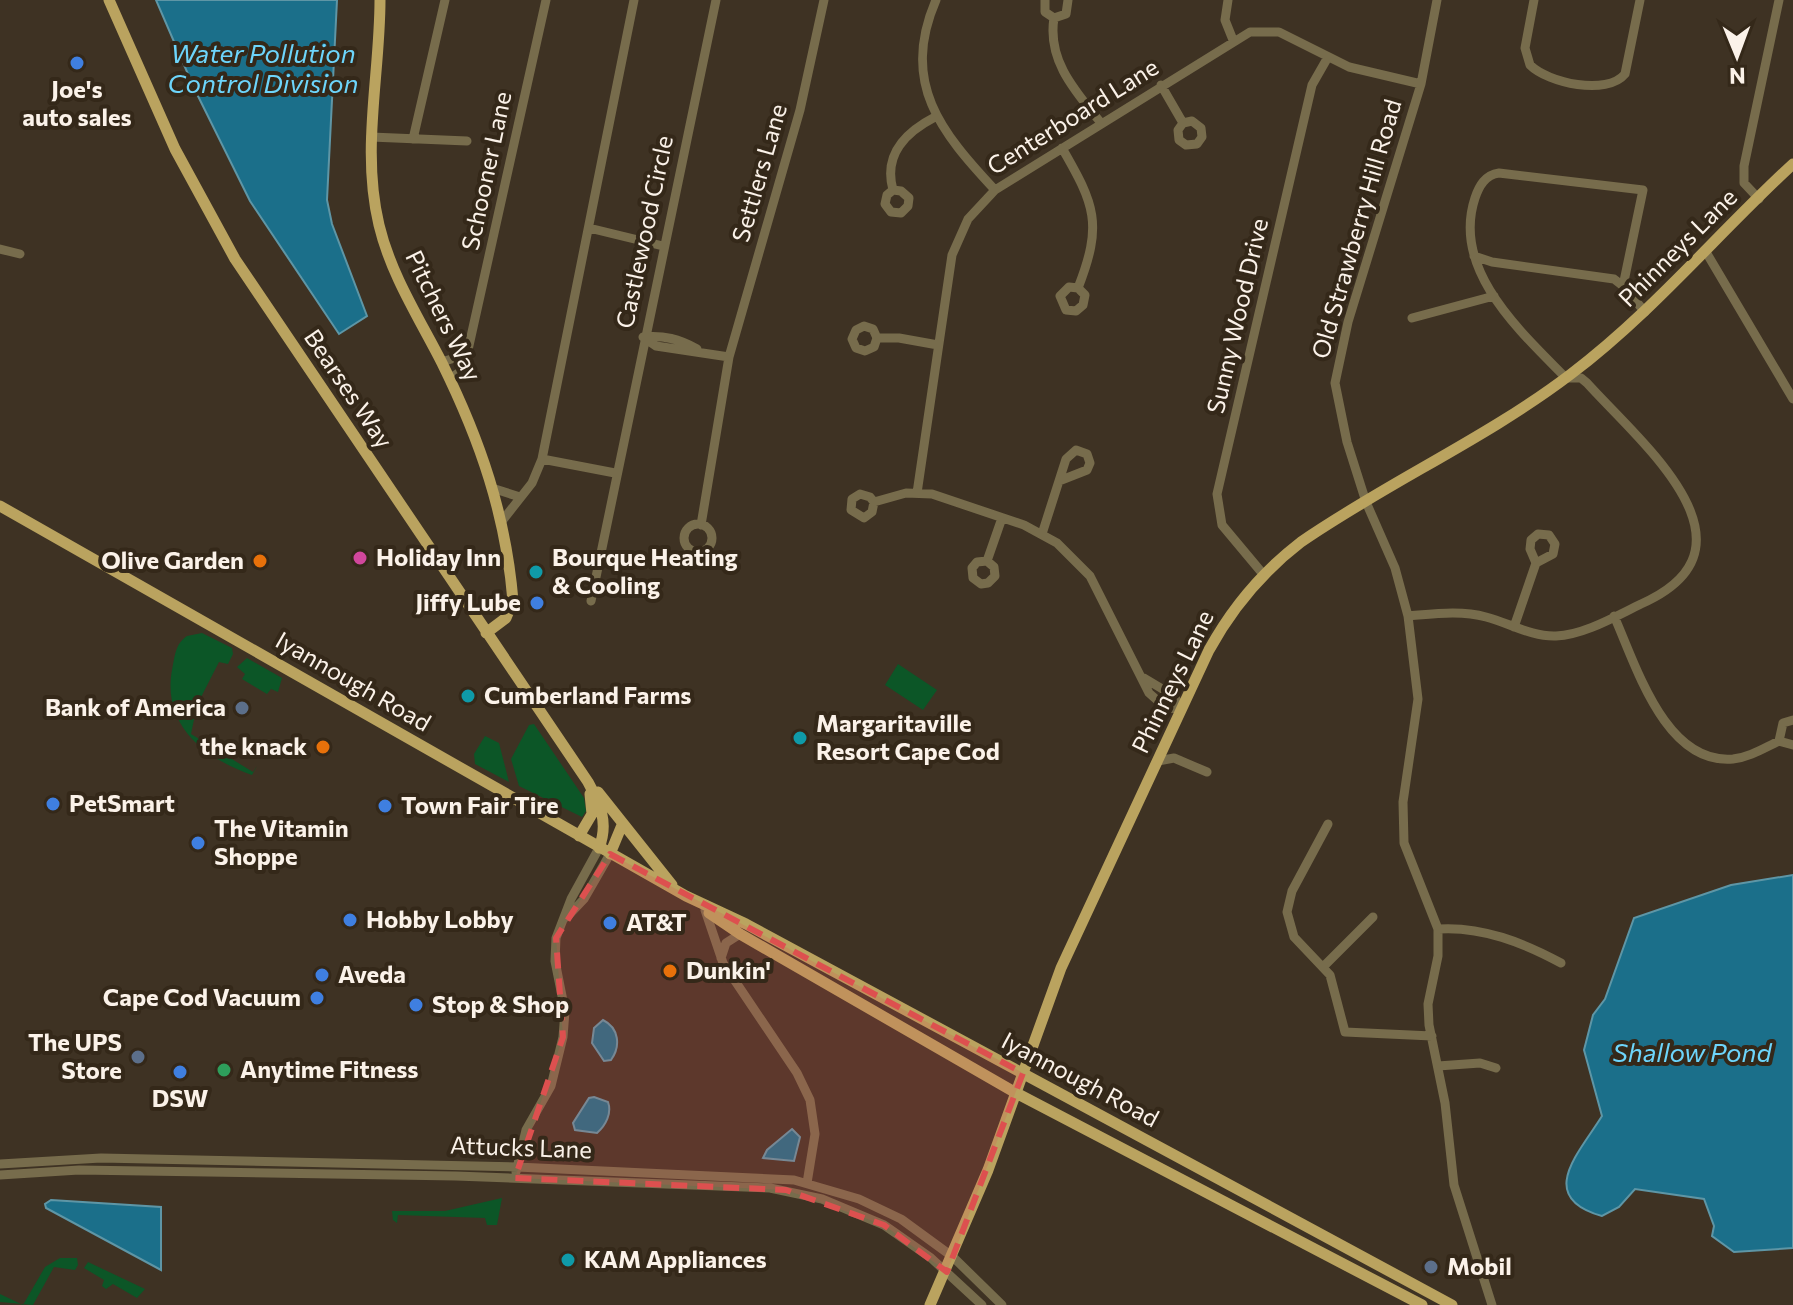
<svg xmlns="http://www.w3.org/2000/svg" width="1793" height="1305" viewBox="0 0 1793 1305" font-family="Commissioner,sans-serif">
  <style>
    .green { fill: #0c5627 }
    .water { fill: #1b6f8a; stroke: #5e96a6; stroke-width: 2 }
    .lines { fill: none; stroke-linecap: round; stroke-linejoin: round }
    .minor { stroke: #776c4c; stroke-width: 9 }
    .major { stroke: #baa35f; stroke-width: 11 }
    .marked { fill: #dd504f; fill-opacity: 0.2; stroke: #dd504f; stroke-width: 6; stroke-dasharray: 16 10; stroke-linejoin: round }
    .shop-dot { fill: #3f7fe0; stroke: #342819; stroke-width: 3 }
    .hotel-dot { fill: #d1479c; stroke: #342819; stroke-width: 3 }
    .food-dot { fill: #e8710a; stroke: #342819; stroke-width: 3 }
    .culture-dot { fill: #0f9aa8; stroke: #342819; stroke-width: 3 }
    .service-dot { fill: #5c6f8a; stroke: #342819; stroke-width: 3 }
    .leisure-dot { fill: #2e9e5b; stroke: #342819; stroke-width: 3 }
    .labels { text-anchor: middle; stroke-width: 8; stroke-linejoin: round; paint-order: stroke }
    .poi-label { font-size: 24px; font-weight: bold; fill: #fbf2e9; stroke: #342819; text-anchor: start }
    .street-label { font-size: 24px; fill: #fbf2e9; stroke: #342819 }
    .water-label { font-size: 26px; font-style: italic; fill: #6dd5fb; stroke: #342819 }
  </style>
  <rect width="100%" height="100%" fill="#3e3223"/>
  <!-- green -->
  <path class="green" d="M202 633 232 648 233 654 228 664 219 662 197 705 191 734 253 772 257 766 252 775C204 758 162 725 172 670 175 656 175 644 187 636Z
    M247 658 282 678 278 692 271 689 267 694 242 679 245 674 237 667Z
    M898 664 937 690 923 710 885 685Z
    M534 724 584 798 586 811 582 817 519 786 511 759 529 725Z
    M485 736 499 743 509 782 475 764 474 754Z
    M502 1198 497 1225H487L485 1218 398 1215 397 1223 393 1220 392 1211H445Z
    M60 1258H77L78 1265 75 1270 54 1267 33 1305 0 1302V1294L23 1305 45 1267Z
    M88 1262 145 1289 137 1298 113 1284 106 1289 102 1286 104 1280 84 1268Z"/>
  <!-- water -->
  <path class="water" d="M156 0H337L327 200 332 224 367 316 339 334 250 201 194 88Z
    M1793 875V1248L1734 1252 1712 1236 1714 1226 1704 1199 1635 1189 1619 1207 1602 1216C1535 1197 1579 1153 1602 1116L1584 1050 1593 1015 1605 999 1634 918 1731 885Z
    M603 1020C619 1028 621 1046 611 1060L604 1061 592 1043 594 1028Z
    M594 1097 608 1102C612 1113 606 1125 597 1133L575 1130 573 1123 589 1098Z
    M792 1129 800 1137 794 1161 763 1158 767 1150Z
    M51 1200 161 1207V1270L46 1208 45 1204Z"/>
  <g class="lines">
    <!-- minor -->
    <path class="minor" d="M936 0C900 83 941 132 995 190
      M1045 0V12L1054 18
      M1228 0 1225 20 1233 40
      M1437 0 1421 84 1348 322 1335 383 1347 442 1366 502 1395 568 1408 616 1418 699 1403 802 1404 843 1438 929V956L1428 1004 1429 1025 1445 1103 1454 1185 1492 1305
      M1534 0 1525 48 1530 65C1548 83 1607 96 1625 74L1640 0
      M1054 18C1047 61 1076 92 1101 123
      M1054 18 1066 14 1068 0
      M1161 85 1183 123 1178 130 1179 140 1186 145 1197 144 1202 137 1201 128 1192 121 1183 123
      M371 137 467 141
      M413 139 445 0
      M1062 148C1095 205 1103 224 1078 288L1069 287 1060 296 1066 310 1076 311 1083 305 1085 295 1078 288
      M893 190 901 191 909 198 908 206 901 213 891 212 885 204 887 195 893 190C883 154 906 132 935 117
      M1759 199 1744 183V166L1779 0
      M589 228 663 246
      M0 249 20 254
      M1706 252 1793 399
      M1474 256 1492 262 1614 279 1623 286
      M1412 318 1494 296
      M643 337 656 346 729 357
      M643 337C664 335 679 339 697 349
      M877 338 874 347 865 351 856 348 852 339 856 330 864 326 873 329 877 338H899L938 345
      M468 350 546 0
      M441 362 455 358 468 350 463 370 449 379
      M542 459 615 473
      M495 489 520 497
      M917 493 952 255 968 219 995 190 1250 32H1279L1349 67 1421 84
      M874 502 872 512 864 518 851 510 852 499 860 494 870 497 874 502 906 493 932 494 1024 525 1057 543 1090 576 1149 693 1166 708 1182 709 1174 696 1144 678
      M502 521 532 483 542 459 634 0
      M684 538a14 14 0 1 1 28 0a14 14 0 1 1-28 0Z
      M701 525 729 357 800 110 824 0
      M1042 534 1066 459 1076 450 1087 454 1090 463 1087 470 1059 481
      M987 561 994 567 995 576 988 583 981 584 973 578 972 568 977 562 987 561 1002 518
      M1263 574 1222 525 1217 494 1312 85 1328 57
      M591 601 716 0
      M1408 616C1433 614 1461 610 1486 617 1509 623 1532 637 1556 636 1584 635 1616 616 1641 604 1770 547 1640 442 1587 383L1581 378H1566C1521 332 1451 270 1475 198 1479 186 1485 175 1499 173L1643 190 1623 286 1645 312
      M1614 616C1636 665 1665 765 1733 759 1750 757 1764 748 1779 741L1793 745
      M1514 627 1536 563 1553 554 1555 544 1549 535 1538 534 1531 540 1530 549 1536 563
      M1779 741 1783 723 1793 720
      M1158 761 1174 758 1207 772
      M1328 824 1292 891 1287 912 1294 937 1330 975 1345 1032 1432 1036
      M705 910 723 963 797 1073 810 1100 815 1134 807 1183
      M567 917 584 899 610 854
      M1438 929C1482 926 1524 943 1561 963
      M721 958 726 943 740 934
      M1324 966 1373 917
      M1438 1066 1480 1063 1496 1068
      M0 1164 101 1158 517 1167 794 1180 859 1199 901 1219 953 1257 1002 1305
      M516 1172 526 1130 551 1086 563 1037 565 1011 555 961 556 938 571 899 599 848
      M0 1175 79 1170 456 1176 770 1188 822 1199 884 1225 931 1258 982 1305"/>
    <!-- major -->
    <path class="major" d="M109 0 175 149 235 259 588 782C600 804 609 822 599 848
      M380 0C380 75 361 150 379 225 391 275 419 318 442 363 480 440 506 515 513 601L506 618 486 633
      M0 506 686 896 746 924 1452 1305
      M598 792 672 885
      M579 836 592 814 590 794
      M610 854 622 825
      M709 913 740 934 1016 1093 1422 1305
      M930 1305 988 1170 1061 968 1209 650C1233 606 1262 572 1301 542 1388 482 1487 438 1571 374 1653 312 1718 233 1793 164"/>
  </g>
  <!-- marked area -->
  <path class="marked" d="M610 854 1023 1073 947 1272 884 1225 786 1190 515 1178 563 1037 556 938Z"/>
  <!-- markers -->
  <g class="shop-dot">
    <circle cx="77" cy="63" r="8"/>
    <circle cx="537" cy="603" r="8"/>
    <circle cx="53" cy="804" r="8"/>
    <circle cx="385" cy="806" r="8"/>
    <circle cx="198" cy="843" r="8"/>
    <circle cx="350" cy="920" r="8"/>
    <circle cx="610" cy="923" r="8"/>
    <circle cx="322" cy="975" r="8"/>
    <circle cx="317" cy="998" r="8"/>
    <circle cx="416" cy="1005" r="8"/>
    <circle cx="180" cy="1072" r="8"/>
  </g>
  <circle class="hotel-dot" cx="360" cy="558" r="8"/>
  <g class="food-dot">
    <circle cx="260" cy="561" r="8"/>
    <circle cx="323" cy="747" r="8"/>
    <circle cx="670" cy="971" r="8"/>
  </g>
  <g class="culture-dot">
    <circle cx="536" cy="572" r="8"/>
    <circle cx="468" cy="696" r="8"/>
    <circle cx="800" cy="738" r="8"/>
    <circle cx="568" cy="1260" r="8"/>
  </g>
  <g class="service-dot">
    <circle cx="242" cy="708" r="8"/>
    <circle cx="138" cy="1057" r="8"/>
    <circle cx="1431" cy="1267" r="8"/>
  </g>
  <circle class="leisure-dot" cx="224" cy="1070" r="8"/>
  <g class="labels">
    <!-- poi labels -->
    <g class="poi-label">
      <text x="77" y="98" text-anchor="middle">Joe's<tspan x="77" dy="28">auto sales</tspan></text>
      <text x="376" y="566">Holiday Inn</text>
      <text x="552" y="566">Bourque Heating<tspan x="552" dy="28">&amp; Cooling</tspan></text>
      <text x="244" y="569" text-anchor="end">Olive Garden</text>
      <text x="521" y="611" text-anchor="end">Jiffy Lube</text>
      <text x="484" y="704">Cumberland Farms</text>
      <text x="226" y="716" text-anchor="end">Bank of America</text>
      <text x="816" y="732">Margaritaville<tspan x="816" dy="28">Resort Cape Cod</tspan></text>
      <text x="307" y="755" text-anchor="end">the knack</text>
      <text x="69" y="812">PetSmart</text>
      <text x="401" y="814">Town Fair Tire</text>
      <text x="214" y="837">The Vitamin<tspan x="214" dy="28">Shoppe</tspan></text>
      <text x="366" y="928">Hobby Lobby</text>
      <text x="626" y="931">AT&amp;T</text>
      <text x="686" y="979">Dunkin'</text>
      <text x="338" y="983">Aveda</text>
      <text x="301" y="1006" text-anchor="end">Cape Cod Vacuum</text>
      <text x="432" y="1013">Stop &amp; Shop</text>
      <text x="122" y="1051" text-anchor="end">The UPS<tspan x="122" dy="28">Store</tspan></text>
      <text x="240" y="1078">Anytime Fitness</text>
      <text x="180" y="1107" text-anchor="middle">DSW</text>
      <text x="584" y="1268">KAM Appliances</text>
      <text x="1447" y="1275">Mobil</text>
    </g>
    <!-- street labels -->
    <g class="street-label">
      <text transform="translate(1073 117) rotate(-32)" y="8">Centerboard Lane</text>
      <text transform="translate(487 171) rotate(-78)" y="8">Schooner Lane</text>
      <text transform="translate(760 173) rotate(-74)" y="8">Settlers Lane</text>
      <text transform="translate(1357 229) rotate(-74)" y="8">Old Strawberry Hill Road</text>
      <text transform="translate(645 232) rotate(-78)" y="8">Castlewood Circle</text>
      <text transform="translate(1678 248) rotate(-45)" y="8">Phinneys Lane</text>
      <text transform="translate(443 316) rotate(64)" y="8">Pitchers Way</text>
      <text transform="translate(1238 316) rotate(-77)" y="8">Sunny Wood Drive</text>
      <text transform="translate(348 389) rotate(56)" y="8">Bearses Way</text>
      <text transform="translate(353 682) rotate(30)" y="8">Iyannough Road</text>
      <text transform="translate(1173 682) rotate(-64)" y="8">Phinneys Lane</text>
      <text transform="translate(1080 1080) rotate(28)" y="8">Iyannough Road</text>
      <text transform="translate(521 1148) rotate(2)" y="8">Attucks Lane</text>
    </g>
    <!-- water labels -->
    <g class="water-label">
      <text x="263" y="63">Water Pollution<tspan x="263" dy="30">Control Division</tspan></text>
      <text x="1692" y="1062">Shallow Pond</text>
    </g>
  </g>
  <!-- north arrow -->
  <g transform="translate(1737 56) rotate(179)" stroke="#342819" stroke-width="6" paint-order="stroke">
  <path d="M0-6L14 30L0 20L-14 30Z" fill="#fbf2e9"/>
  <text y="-12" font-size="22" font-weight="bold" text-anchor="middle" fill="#fbf2e9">N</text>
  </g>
</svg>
